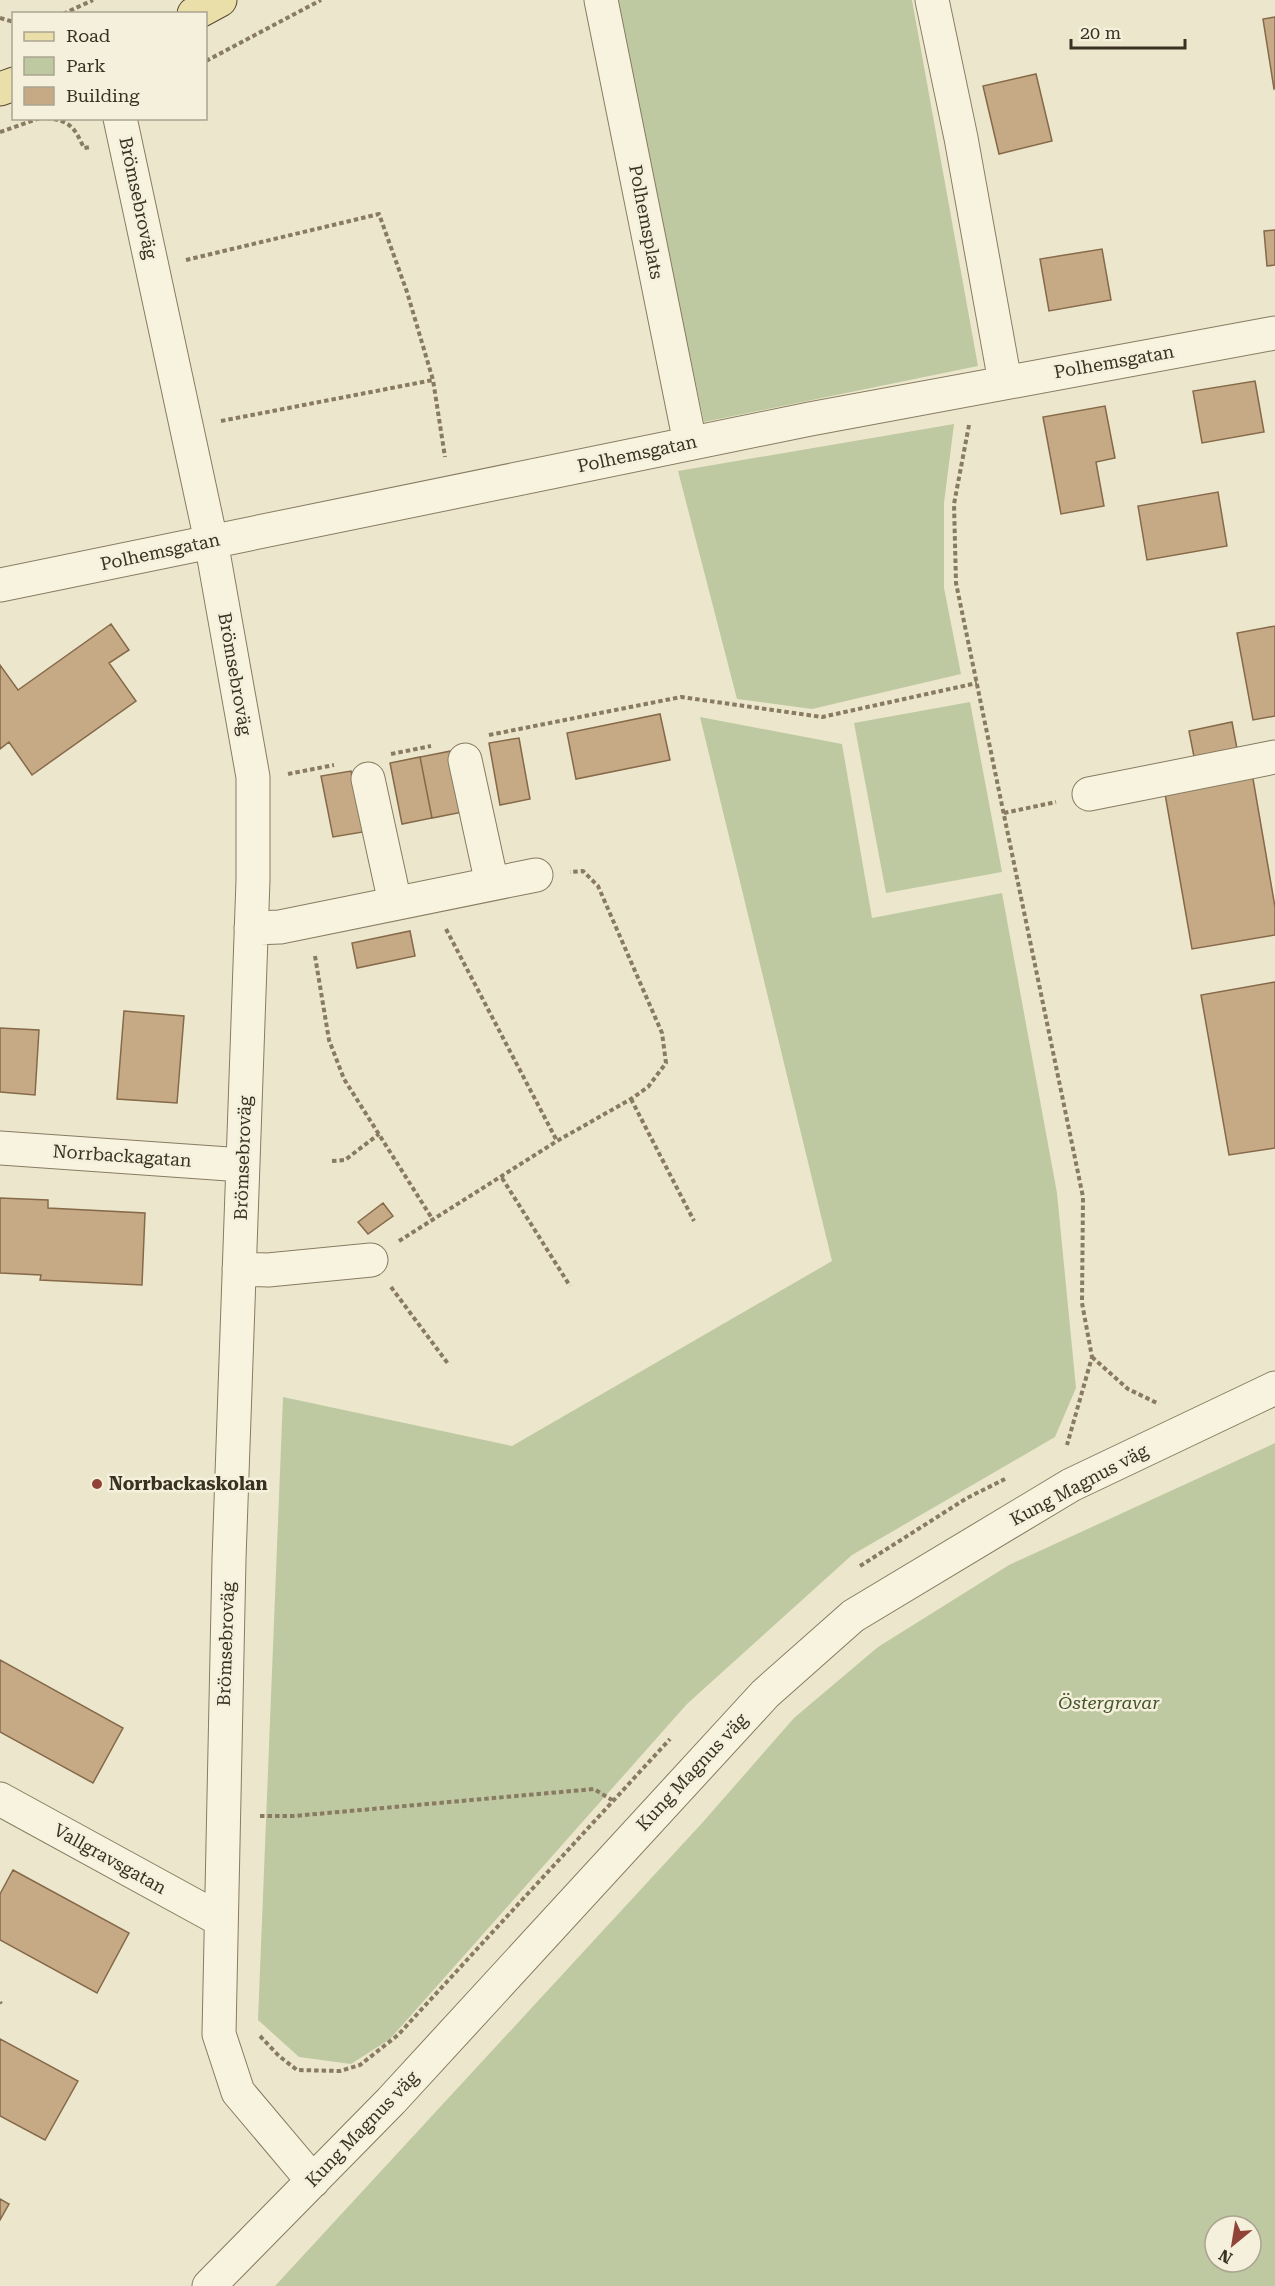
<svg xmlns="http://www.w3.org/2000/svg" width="1275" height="2286" viewBox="0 0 1275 2286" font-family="'Roboto Serif',serif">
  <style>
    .green { fill: #bfc9a1; fill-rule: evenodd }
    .building { fill: #c6aa86; stroke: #856949; stroke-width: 1.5 }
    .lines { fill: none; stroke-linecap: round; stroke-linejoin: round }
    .minor-casing { stroke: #887b61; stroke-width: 35 }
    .major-casing { stroke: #564935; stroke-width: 35 }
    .path { stroke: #887b61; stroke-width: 4; stroke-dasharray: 4.5 3; stroke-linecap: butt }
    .minor { stroke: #f7f3df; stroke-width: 33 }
    .major { stroke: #eadfa9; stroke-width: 33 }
    .poi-dot { fill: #914337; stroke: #f4f0db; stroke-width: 2 }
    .labels { text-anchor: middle; stroke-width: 5; stroke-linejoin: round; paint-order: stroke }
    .street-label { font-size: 18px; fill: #3a3123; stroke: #f4f0db }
    .poi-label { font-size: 18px; font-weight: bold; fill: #3a3123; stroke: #f4f0db; text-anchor: start }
    .park-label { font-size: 18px; font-style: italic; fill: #44542c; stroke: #f4f0db }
  </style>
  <rect width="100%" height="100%" fill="#ece7cc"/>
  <!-- green -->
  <path class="green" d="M614 0H912L978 366 704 422Z
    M954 424 944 503V588L961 674 812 709 737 699 678 471Z
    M970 702 1002 872 886 893 854 723Z
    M700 717 842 744 872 918 1002 893 1057 1193 1076 1388 1055 1437 852 1555 687 1704 390 2039 351 2064 299 2057 258 2020 283 1397 512 1446 832 1261Z
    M1275 1443V2286H275L703 1822 794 1718 878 1647 1009 1565ZM1215 2226H1251V2262H1215Z"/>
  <!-- building -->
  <path class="building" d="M1275 17V88L1274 89 1263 19Z
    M1036 74 1052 141 999 154 983 86Z
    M1275 230V265L1267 266 1264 231Z
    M1102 249 1111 300 1049 311 1040 259Z
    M1255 381 1264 432 1202 443 1193 391Z
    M1105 406 1115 458 1096 462 1104 506 1061 514 1043 417Z
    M1218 492 1227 546 1147 560 1138 506Z
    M111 624 129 650 109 663 136 701 32 775 9 742 0 749V665L18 690Z
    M1275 626V716L1253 720 1237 633Z
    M660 714 670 760 576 779 567 733Z
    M1232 722 1238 754 1195 762 1189 731Z
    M519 738 530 799 500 805 489 743Z
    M451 751 463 812 432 818 420 757Z
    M420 757 432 818 402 824 390 763Z
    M351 771 363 832 333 837 321 776Z
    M1252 773 1275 907V935L1192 949 1164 788Z
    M410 931 415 956 357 968 352 943Z
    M1275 982V1148L1229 1155 1201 995Z
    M124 1011 184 1016 177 1103 117 1099Z
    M0 1028 39 1030 35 1095 0 1092Z
    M0 1198 48 1200V1208L145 1213 142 1285 40 1280 41 1275 0 1273Z
    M383 1203 393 1216 368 1234 358 1222Z
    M0 1660 123 1728 93 1783 0 1732Z
    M13 1870 129 1933 97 1993 0 1940V1894Z
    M0 2039 78 2081 45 2140 0 2116Z
    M0 2199 9 2204 0 2220Z"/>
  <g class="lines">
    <!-- minor casing -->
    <g class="minor-casing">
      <path id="minor" d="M601 0 690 443
        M932 0 961 138 1005 382
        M120 118 211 541 253 777V880L229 1559 219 2034 238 2092 313 2181
        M0 585 810 419 1275 333
        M465 760 492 884
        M368 779 395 903
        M1089 794 1275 757
        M251 928 280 927 536 875
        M0 1148 243 1165
        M239 1269 268 1270 371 1260
        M0 1799 221 1920
        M209 2286 391 2101 765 1694 853 1616 1071 1485 1275 1388"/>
    </g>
    <!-- major casing -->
    <g class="major-casing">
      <path id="major" d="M194 14 220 0
        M0 89 14 84"/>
    </g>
    <!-- path -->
    <path class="path" d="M63 14 93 0
      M0 18 14 22
      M206 61 321 0
      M46 118C71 121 74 127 84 148L90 147
      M0 132 40 118
      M186 260 379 214 407 292 433 380 445 457
      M221 421 433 380
      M969 425 954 504 956 583 1083 1197 1082 1303 1092 1357 1067 1445
      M489 735 681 697 822 717 977 683
      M391 754 431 746
      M288 774 334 765
      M1004 813 1056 802
      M446 929 557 1141
      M315 956 329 1040 344 1079 433 1220
      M631 1099 694 1221
      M332 1161 345 1160 379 1134
      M502 1178 570 1286
      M399 1241 557 1141 631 1099 648 1087 666 1063 662 1033 598 886 583 871 570 872
      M391 1287 449 1365
      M1092 1357 1128 1389 1159 1404
      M860 1566 967 1498 1005 1479
      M260 1816H294L594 1789 612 1800
      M0 2002 1 2004
      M260 2036 279 2056 297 2070 340 2071 360 2065 398 2035 670 1739"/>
    <!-- minor -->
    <use href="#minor" class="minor"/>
    <!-- major -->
    <use href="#major" class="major"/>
  </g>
  <!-- markers -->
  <circle class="poi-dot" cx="97" cy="1484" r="6"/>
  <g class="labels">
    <!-- street labels -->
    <g class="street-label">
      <text transform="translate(138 198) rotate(78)" y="6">Brömsebroväg</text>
      <text transform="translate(646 222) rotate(79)" y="6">Polhemsplats</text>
      <text transform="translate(1114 362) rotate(-10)" y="6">Polhemsgatan</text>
      <text transform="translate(637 454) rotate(-12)" y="6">Polhemsgatan</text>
      <text transform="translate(160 552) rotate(-12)" y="6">Polhemsgatan</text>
      <text transform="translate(235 674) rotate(80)" y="6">Brömsebroväg</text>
      <text transform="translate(122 1156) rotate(4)" y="6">Norrbackagatan</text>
      <text transform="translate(243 1158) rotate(-88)" y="6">Brömsebroväg</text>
      <text transform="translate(1079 1485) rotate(-28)" y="6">Kung Magnus väg</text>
      <text transform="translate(226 1644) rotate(-88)" y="6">Brömsebroväg</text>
      <text transform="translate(692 1772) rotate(-47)" y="6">Kung Magnus väg</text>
      <text transform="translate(110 1859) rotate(29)" y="6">Vallgravsgatan</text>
      <text transform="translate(362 2129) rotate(-46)" y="6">Kung Magnus väg</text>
    </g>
    <!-- poi labels -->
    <g class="poi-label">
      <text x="109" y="1490">Norrbackaskolan</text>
    </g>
    <!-- park labels -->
    <g class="park-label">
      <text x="1109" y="1709">Östergravar</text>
    </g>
  </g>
  <!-- legend -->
  <rect x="12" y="12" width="195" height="108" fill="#f4f0db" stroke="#aaa491" stroke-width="1.5"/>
  <rect x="24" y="32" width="30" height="9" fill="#eadfa9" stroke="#aaa491" stroke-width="1.5"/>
  <text x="66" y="42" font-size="18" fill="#3a3123">Road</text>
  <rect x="24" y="57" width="30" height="18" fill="#bfc9a1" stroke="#aaa491" stroke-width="1.5"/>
  <text x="66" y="72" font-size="18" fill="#3a3123">Park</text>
  <rect x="24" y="87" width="30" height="18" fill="#c6aa86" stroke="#aaa491" stroke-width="1.5"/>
  <text x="66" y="102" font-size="18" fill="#3a3123">Building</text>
  <!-- north arrow -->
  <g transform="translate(1233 2244) rotate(210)"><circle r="28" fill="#f4f0db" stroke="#aaa491" stroke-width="1.5"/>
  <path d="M0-4.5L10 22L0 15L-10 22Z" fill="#914337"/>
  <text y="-9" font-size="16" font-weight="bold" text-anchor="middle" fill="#3a3123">N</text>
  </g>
  <!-- scale -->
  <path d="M1071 39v9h114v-9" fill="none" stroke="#3a3123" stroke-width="3"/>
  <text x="1080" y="39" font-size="18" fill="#3a3123" stroke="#f4f0db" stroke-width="4.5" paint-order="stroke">20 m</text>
</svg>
